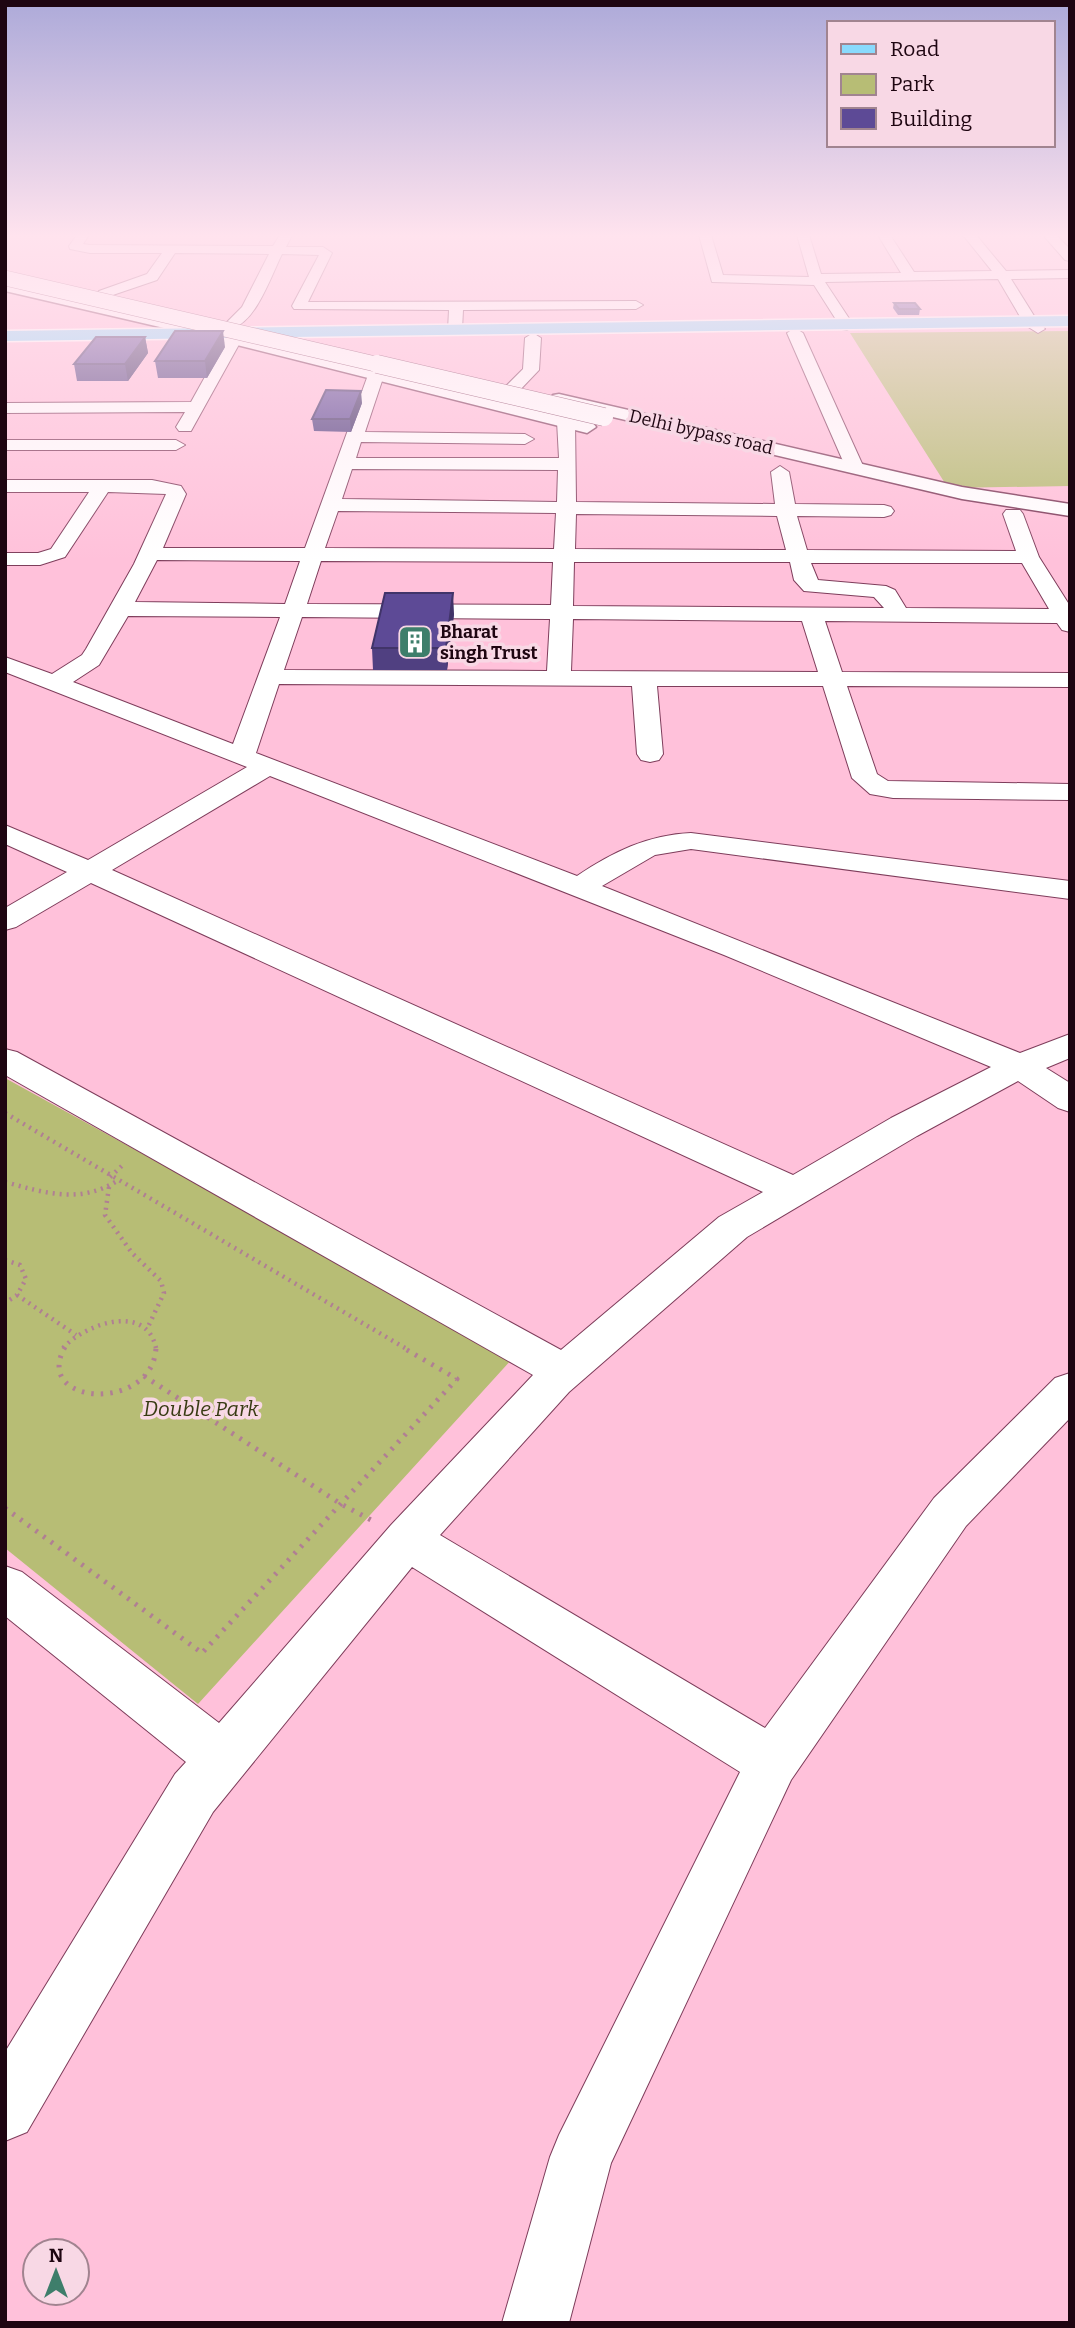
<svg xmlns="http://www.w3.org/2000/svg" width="1075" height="2328" viewBox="0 0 1075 2328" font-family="Bitter,serif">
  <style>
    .green { fill: #b7bd75 }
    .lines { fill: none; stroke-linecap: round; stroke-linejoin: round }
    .minor-casing { stroke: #7e3d5b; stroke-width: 2 }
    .secondary-casing { stroke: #7e3d5b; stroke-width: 3 }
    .primary-casing { stroke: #fff; stroke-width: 3 }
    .path-far1 { stroke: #b07f93; stroke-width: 4.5; stroke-dasharray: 2 5; stroke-linecap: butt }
    .path { stroke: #b07f93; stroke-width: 5; stroke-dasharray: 2.5 7; stroke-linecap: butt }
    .minor { fill: #fff; fill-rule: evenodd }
    .secondary { fill: #fff; fill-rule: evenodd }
    .primary { fill: #89dafd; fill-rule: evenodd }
    .secondary-bridge-far1-casing { stroke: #7e3d5b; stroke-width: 16; stroke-linecap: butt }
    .secondary-bridge-casing { stroke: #7e3d5b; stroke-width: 19; stroke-linecap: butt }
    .secondary-bridge-far1 { stroke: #fff; stroke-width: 15 }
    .secondary-bridge { stroke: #fff; stroke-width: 18 }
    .wall { fill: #504081 }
    .shaded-wall { fill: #413469 }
    .building { fill: #5d4a96; stroke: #413469; stroke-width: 2 }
    .labels { text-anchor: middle; stroke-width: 7; stroke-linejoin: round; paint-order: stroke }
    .far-street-label { font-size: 18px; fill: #1e0511; stroke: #f8d8e5 }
    .far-poi-label { font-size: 18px; font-weight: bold; fill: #1e0511; stroke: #f8d8e5; text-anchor: start }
    .park-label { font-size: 21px; font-style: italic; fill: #383b13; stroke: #f8d8e5 }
  </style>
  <rect width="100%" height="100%" fill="#ffc1da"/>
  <!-- green -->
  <path class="green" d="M1070 331V486L948 488 850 333Z
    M5 1078 513 1358 198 1704 5 1548Z"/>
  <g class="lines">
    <!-- minor casing -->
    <g class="minor-casing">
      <path id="minor" d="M77 235H89L83 244 90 245 273 246 280 235H292L286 247H323L332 253 308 302 636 301 643 305 636 309 463 310 462 330 455 334 448 330 449 310 294 309 292 306 319 255 282 254C271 276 256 322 232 328L225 324 242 307 269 254 175 253 157 280 104 298 97 294 99 291 147 274 162 253H90L70 249 69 246Z
        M699 235H711L723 275 809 277 797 235H809L821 274 901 273 878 235H890L914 272 992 271 963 235H976L1006 271 1070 270V278L1011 279 1036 319 1045 329 1038 333 1025 325 998 279 825 282 854 326 847 330 842 329 814 285 712 282Z
        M1043 235H1056L1070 249V261L1065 260Z
        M795 328 803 333 864 468 862 472H848L846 468 787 333Z
        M533 333 541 338 539 370 518 392H506L504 388 523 369 525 338Z
        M234 334 242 339 191 431H179L176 427 185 412 5 413V403L191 402 226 339Z
        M376 370 384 375 365 432 525 434 534 439 525 444 361 442 356 458H559L557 421 566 416 575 421 576 502 775 504 771 472 780 466 789 472 795 504 884 505 891 507 894 511 891 515 884 517 797 516 807 550 1016 551 1003 514 1006 510H1020L1023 514 1039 557 1070 606V632L1062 630 1057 623 825 621 842 672 1070 673V687L847 686 877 774 888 781 1070 784V800L893 798 870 794 852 778 823 686H657L663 754 659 760 650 762 641 760 637 754 632 686 279 684 256 753 577 876C613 852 647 835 691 833L1070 881V899L691 849 655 855 602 886 1020 1053 1070 1034V1058L1046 1068 1070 1083V1112L1058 1108 1018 1081 917 1136 747 1237 569 1392 440 1535 765 1728 934 1498 1055 1378 1070 1373V1418L966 1526 791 1780 611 2163 569 2323H502L550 2157 559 2135 740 1772 412 1567 213 1812 27 2132 5 2141V2052L175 1774 186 1762 5 1616V1566L22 1572 219 1723 391 1525 533 1375 5 1075V1049L17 1052 561 1350 719 1217 763 1192 91 883 16 927 5 930V908L67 872 5 844V825L88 860 247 767 5 672V657L52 674 82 655 86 649 134 564 166 494 108 492 65 557 40 565H5V553H38L51 549 89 492H5V480H152L181 486 186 494 163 548H305L368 375ZM352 469 558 470 557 502 342 499ZM338 511 556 513 554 549 325 548ZM576 514 777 516 786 550 575 549ZM157 560 300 561 285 604 135 602ZM321 561 553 562 551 605 307 604ZM574 562H790L794 580 804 591 874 597 884 608 573 606ZM811 563H1022L1049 609 906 608 895 590 886 586 818 580ZM128 616 280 617 233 744 73 682 99 665ZM302 617 550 619 547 671 284 670ZM573 619 802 621 818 672 571 671ZM270 776 724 955 991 1067 891 1118 793 1175 112 870Z
        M5 440H176L185 445 176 450H5Z"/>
    </g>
    <!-- secondary casing -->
    <g class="secondary-casing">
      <path id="secondary" d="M5 283 234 334 593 423 596 427 587 433 233 344 5 291Z
        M559 394 962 487 1070 504V516L962 499 553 403 550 399 553 395Z"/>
    </g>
    <!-- primary casing -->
    <g class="primary-casing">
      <path id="primary" d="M1070 316V326L5 341V331Z"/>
    </g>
    <!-- path-far1 -->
    <path class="path-far1" d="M5 1113 405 1348
      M110 1177 125 1163
      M5 1182C45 1193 80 1204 117 1181
      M109 1187 105 1215 132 1253 161 1281 164 1293 147 1329
      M5 1260 20 1265 26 1279 17 1295 5 1303
      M17 1295 76 1335
      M63 1348C85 1324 146 1302 156 1348"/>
    <!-- path -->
    <path class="path" d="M65 1347C31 1406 154 1413 156 1347
      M144 1376 341 1504 371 1520
      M5 1508 202 1653 457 1379 402 1347"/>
    <!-- minor -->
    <use href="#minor" class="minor"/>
    <!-- secondary -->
    <use href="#secondary" class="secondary"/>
    <!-- primary -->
    <use href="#primary" class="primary"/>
    <!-- secondary-bridge-far1 casing -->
    <g class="secondary-bridge-far1-casing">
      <path id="secondary-bridge-far1" d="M5 278 384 366"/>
    </g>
    <!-- secondary-bridge casing -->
    <g class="secondary-bridge-casing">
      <path id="secondary-bridge" d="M377 364 604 417"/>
    </g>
    <!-- secondary-bridge-far1 -->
    <use href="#secondary-bridge-far1" class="secondary-bridge-far1"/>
    <!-- secondary-bridge -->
    <use href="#secondary-bridge" class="secondary-bridge"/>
  </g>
  <!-- wall -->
  <path class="wall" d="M894 303 920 309 919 315H898L893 308Z
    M145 337 148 353 128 381H77L74 364Z
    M225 347 207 378H158L155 361Z
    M362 403 351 432 314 431 312 419Z
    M454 614 447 670H373L372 648Z"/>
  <!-- shaded-wall -->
  <path class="shaded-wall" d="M223 331 225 347 207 378 205 361Z
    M145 337 148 353 128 381 125 364Z
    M361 391 362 403 351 432 350 419Z
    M453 593 454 614 447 670 446 648Z"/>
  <!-- building -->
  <path class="building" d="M894 303H915L920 309H899Z
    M175 331H223L205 361H155Z
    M96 337H145L125 364H74Z
    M326 390 361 391 350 419H312Z
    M385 593H453L446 648H372Z"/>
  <!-- sky -->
  <linearGradient id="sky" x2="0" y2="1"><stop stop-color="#adaad9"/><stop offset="0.42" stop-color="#ffe3ee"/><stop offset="1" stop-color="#ffe3ee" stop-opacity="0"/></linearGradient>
  <rect width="1075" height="561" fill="url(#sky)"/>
  <!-- icons -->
  <defs>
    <g id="building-square" transform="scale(1.75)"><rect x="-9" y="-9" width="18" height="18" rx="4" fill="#3e7e6b" stroke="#f8d8e5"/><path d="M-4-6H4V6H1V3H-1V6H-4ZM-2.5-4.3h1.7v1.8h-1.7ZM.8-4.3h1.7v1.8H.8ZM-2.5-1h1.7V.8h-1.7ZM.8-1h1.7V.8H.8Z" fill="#fff"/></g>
  </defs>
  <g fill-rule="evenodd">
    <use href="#building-square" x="415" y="642"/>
  </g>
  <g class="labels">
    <!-- far-street labels -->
    <g class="far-street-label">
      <text transform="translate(701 432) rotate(13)" y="6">Delhi bypass road</text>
    </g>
    <!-- far-poi labels -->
    <g class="far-poi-label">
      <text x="440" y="638">Bharat<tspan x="440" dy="21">singh Trust</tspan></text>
    </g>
    <!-- park labels -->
    <g class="park-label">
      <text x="201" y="1416">Double Park</text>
    </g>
  </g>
  <!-- border -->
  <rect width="1075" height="2328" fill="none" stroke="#1e0511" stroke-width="14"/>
  <!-- legend -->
  <rect x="827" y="21" width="228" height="126" fill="#f8d8e5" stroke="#a18490" stroke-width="2"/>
  <rect x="841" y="44" width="35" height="10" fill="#89dafd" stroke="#a18490" stroke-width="2"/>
  <text x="890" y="56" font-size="21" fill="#1e0511">Road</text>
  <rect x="841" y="74" width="35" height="21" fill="#b7bd75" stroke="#a18490" stroke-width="2"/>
  <text x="890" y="91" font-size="21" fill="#1e0511">Park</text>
  <rect x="841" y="108" width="35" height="21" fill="#5d4a96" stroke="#a18490" stroke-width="2"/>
  <text x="890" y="126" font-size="21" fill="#1e0511">Building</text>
  <!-- north arrow -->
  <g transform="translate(56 2272)"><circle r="33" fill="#f8d8e5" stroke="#a18490" stroke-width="2"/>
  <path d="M0-5L12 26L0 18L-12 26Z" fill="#3e7e6b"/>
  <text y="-10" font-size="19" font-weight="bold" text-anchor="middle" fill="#1e0511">N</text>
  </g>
</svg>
